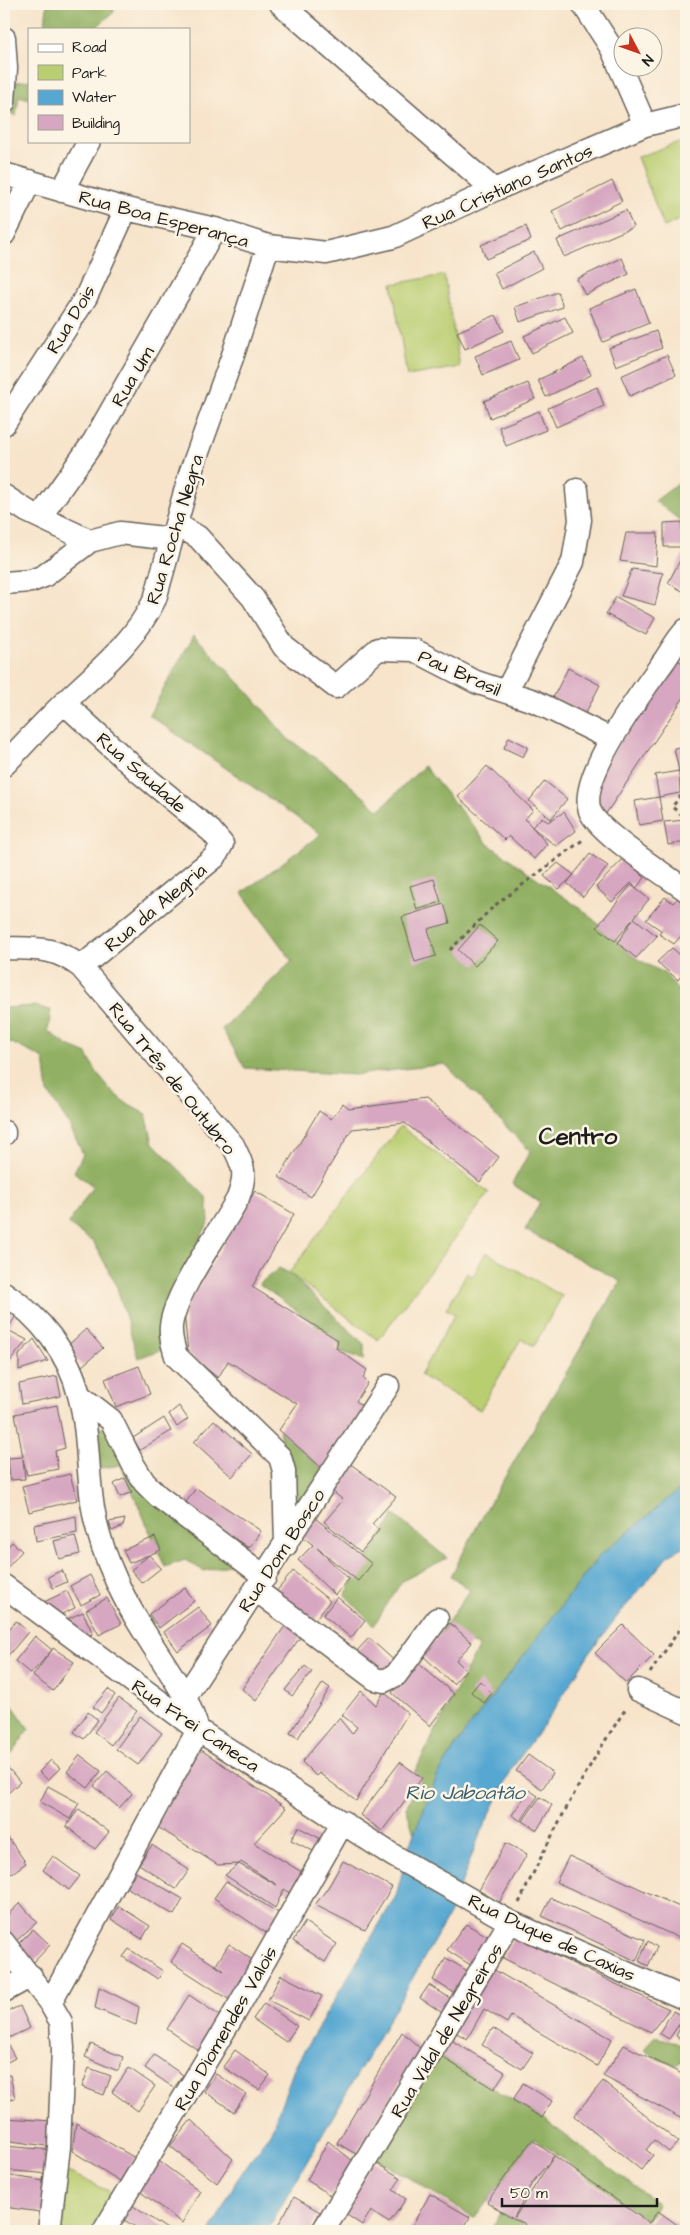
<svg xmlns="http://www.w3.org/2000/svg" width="690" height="2235" viewBox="0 0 690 2235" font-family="'Architects Daughter',sans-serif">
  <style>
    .green { fill: #b9cd71; stroke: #6a7446 }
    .forest { fill: #92b063; stroke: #576640 }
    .water { fill: #56a7d1; stroke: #396276 }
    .building { fill: #d7a7c1; fill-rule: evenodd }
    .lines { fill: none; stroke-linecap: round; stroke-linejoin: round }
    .minor-casing { stroke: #696259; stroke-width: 25 }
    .path { stroke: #696259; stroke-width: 3; stroke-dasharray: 4 4; stroke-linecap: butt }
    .minor { stroke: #fff; stroke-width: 22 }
    .labels { text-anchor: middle; stroke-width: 5; stroke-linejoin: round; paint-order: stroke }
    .street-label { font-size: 19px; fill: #1c1c1c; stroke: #fcf5e5 }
    .water-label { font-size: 20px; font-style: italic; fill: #365b6d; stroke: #fcf5e5 }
    .district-label { font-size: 24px; font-weight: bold; fill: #1c1c1c; stroke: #fcf5e5 }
  </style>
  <rect width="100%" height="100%" fill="#fcf5e5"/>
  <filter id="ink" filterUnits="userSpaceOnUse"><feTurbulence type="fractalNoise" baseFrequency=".02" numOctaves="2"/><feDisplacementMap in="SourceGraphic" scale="10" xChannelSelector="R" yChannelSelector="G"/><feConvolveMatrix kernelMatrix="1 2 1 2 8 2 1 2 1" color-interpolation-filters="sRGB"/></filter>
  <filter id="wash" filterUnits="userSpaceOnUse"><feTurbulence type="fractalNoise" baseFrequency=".0096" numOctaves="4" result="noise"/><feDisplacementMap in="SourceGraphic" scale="20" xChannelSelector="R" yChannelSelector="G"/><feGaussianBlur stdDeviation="1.12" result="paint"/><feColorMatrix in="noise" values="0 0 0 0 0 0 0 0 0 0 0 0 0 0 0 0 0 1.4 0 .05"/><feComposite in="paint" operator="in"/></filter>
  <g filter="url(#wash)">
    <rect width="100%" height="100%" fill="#f7e4cb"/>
    <!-- green -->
    <path class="green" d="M686 140V203L683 211 685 217 664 227 637 157Z
      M444 275 460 367 407 376 392 284Z
      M400 1126 489 1193 378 1340 289 1273Z
      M486 1252 562 1296 534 1346 521 1339 480 1410 420 1375 455 1314 446 1309 467 1273 473 1276Z
      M66 2171 117 2195 96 2231H46Z"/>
    <!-- forest -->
    <path class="forest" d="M47 4H113L114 12 94 29H45Z
      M29 80V99L19 96 16 116 6 111 9 83Z
      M680 482 686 487V550L682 547V522L655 501Z
      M194 635 251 695 288 739 328 766 379 810 424 766 488 844 584 911 636 958 665 974 686 1001V1484L600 1555 463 1735 437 1776 414 1834 406 1807 422 1779 414 1773 479 1646 439 1635 470 1590 451 1576 485 1511 620 1281 525 1230 540 1202 512 1184 530 1151 445 1064 354 1075 245 1068 222 1029 292 961 242 893 321 834 149 715Z
      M34 1006 51 1010 48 1031 68 1046 87 1054C100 1082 117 1101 146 1114L153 1143 207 1198 209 1221 169 1301 164 1349 138 1358 116 1284 94 1243 68 1224 93 1186 74 1172 83 1154 69 1125 48 1092 44 1059 12 1043H4V1008Z
      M279 1268 289 1273 364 1344V1360L340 1351 338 1340 259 1284Z
      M90 1424 107 1429 232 1564 204 1571 185 1560 165 1567 121 1465 94 1469Z
      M279 1430 326 1472 290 1517 286 1464Z
      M394 1515 447 1558 402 1581 374 1625 345 1595Z
      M4 1693 29 1729 8 1759 4 1754Z
      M655 2037 677 2042 686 2051V2058L676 2065 656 2058 644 2049Z
      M437 2054 542 2118 658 2204 647 2220 534 2138 475 2218 374 2157Z
      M500 2213 521 2222 524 2231H491Z"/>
    <!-- water -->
    <path class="water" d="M686 1484V1546L670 1554 620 1613 590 1652 550 1716 513 1767 480 1834 450 1913 267 2231H211L235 2183 272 2129 295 2066 396 1896 409 1846 437 1776 463 1735 600 1555Z"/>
    <g id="blocks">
      <!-- building -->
      <path class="building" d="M612 181 622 201 562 231 552 211Z
        M626 210 633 227 564 257 557 240Z
        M526 226 531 240 486 259 481 245Z
        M534 252 542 268 502 289 494 273Z
        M622 258 629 274 585 295 577 279Z
        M636 289 649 323 603 342 589 308Z
        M558 292 563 307 520 322 515 307Z
        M496 315 504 331 465 349 457 332Z
        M565 317 573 333 532 353 524 336Z
        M656 331 662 348 616 366 609 348Z
        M511 341 519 360 483 375 475 356Z
        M667 355 676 375 630 396 621 376Z
        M583 358 591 375 546 397 538 380Z
        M528 383 535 399 490 418 484 401Z
        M597 387 604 406 556 427 548 408Z
        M539 411 546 430 506 446 499 427Z
        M682 522V547H664V523Z
        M626 533H658L656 566 620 561Z
        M686 549V593L668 583Z
        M632 569 663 573 655 605 621 596Z
        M616 597 655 618 646 635 606 614Z
        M674 658 686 665V694L605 815 592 805 598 776Z
        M568 668 600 685 585 714 553 698Z
        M509 737 528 747 523 757 504 748Z
        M686 746V770L679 771 674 748Z
        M487 766 533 810 525 819 532 827 542 817 548 822 564 812 576 831 556 846 532 827 547 844 534 859 509 836 505 840 458 797Z
        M679 771 680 793 659 797 655 775Z
        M545 781 567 799 551 819 529 801Z
        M659 797 663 821 639 825 635 801Z
        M685 820 686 842 668 845 664 822Z
        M590 854 608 866 583 897 567 883Z
        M624 858 645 878 636 888 631 883 612 902 596 887Z
        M558 863 574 875 559 889 544 876Z
        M434 879 441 902 417 910 410 886Z
        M631 885 649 899 634 918 657 936 636 958 618 943 633 919 615 941 597 927Z
        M665 897 673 903 678 898 686 904V930L674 944 659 934 662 931 646 920Z
        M444 904 450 923 428 929 436 956 415 962 402 917Z
        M480 925 498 941 475 966 458 950Z
        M672 948 686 960V969L678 980 657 962Z
        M425 1099 499 1157 480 1182 405 1123 352 1129 311 1197 279 1177 319 1111 331 1119 343 1104 349 1109Z
        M255 1191 294 1214 252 1287 338 1340 336 1348 367 1370 363 1378 368 1383 356 1401 366 1409 323 1469 279 1430 297 1404 228 1361 218 1378 188 1353 184 1311Z
        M4 1307 17 1314 9 1327 4 1324Z
        M4 1328 27 1340 4 1369Z
        M86 1329 103 1348 82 1366 65 1348Z
        M34 1339 48 1361 19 1370V1355Z
        M139 1366 150 1394 116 1407 105 1379Z
        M57 1376 61 1396 22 1404 19 1384Z
        M57 1405 65 1448 55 1451 58 1469 27 1475 23 1459 25 1479 10 1480 8 1458 23 1457 15 1414Z
        M179 1406 188 1419 177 1427 169 1414Z
        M164 1418 171 1431 140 1450 133 1438Z
        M214 1420 252 1454 232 1477 194 1442Z
        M349 1463 396 1497 372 1524 379 1530 361 1552 324 1522 343 1500 331 1490Z
        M70 1474 77 1500 29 1512 22 1486Z
        M125 1478 132 1492 120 1497 114 1484Z
        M196 1488 261 1531 249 1548 184 1505Z
        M76 1516 77 1533 36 1541 34 1525Z
        M315 1518 372 1564 358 1581 317 1548 349 1579 335 1595 298 1560 313 1545 301 1535Z
        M125 1519 123 1526 112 1531 109 1522Z
        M75 1536 80 1554 59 1559 54 1541Z
        M155 1537 161 1550 149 1555 161 1568 142 1583 131 1570 149 1555 129 1563 123 1550Z
        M12 1542 22 1551 7 1568 4 1565V1551Z
        M62 1570 67 1582 53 1588 48 1577Z
        M293 1571 330 1601 313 1622 276 1592Z
        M90 1575 100 1595 81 1605 70 1586Z
        M185 1588 194 1601 159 1628 149 1614Z
        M67 1591 75 1608 51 1619 44 1602Z
        M337 1597 365 1620 351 1638 323 1615Z
        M107 1598 121 1624 99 1635 86 1610Z
        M198 1607 212 1626 178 1651 164 1632Z
        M83 1612 93 1634 82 1638 63 1621Z
        M289 1620 303 1633 256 1701 242 1689Z
        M16 1621 28 1632 6 1658 4 1656V1635Z
        M450 1623 472 1643 456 1660 466 1670 453 1684 421 1654Z
        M623 1625 654 1655 626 1683 595 1653Z
        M35 1636 52 1650 31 1674 15 1661Z
        M369 1638 398 1664 384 1680 354 1654Z
        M53 1648 74 1662 53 1691 33 1676Z
        M417 1662 454 1694 430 1726 392 1693Z
        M305 1666 312 1672 292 1696 285 1690Z
        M480 1681 492 1693 484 1703 471 1692Z
        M323 1683 330 1688 298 1738 290 1733Z
        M108 1689 115 1695 101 1713 93 1707Z
        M361 1691 376 1705 384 1692 408 1713 356 1801 319 1773 316 1776 302 1762 339 1718 352 1734 357 1727 342 1715Z
        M119 1698 137 1711 111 1745 94 1732Z
        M88 1712 98 1720 84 1739 74 1732Z
        M140 1716 162 1733 138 1765 116 1749Z
        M197 1747 286 1808 254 1843 305 1874 291 1894 284 1889 275 1908 225 1875 239 1864 218 1865 156 1826ZM241 1862 277 1885 239 1864Z
        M80 1755 101 1771 88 1788 67 1772Z
        M528 1755 553 1773 542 1789 516 1771Z
        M51 1760 60 1768 48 1780 39 1772Z
        M400 1762 422 1778 382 1831 360 1815Z
        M4 1763 20 1782 4 1797Z
        M107 1771 132 1794 119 1808 94 1786Z
        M48 1786 79 1803 70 1819 40 1802Z
        M529 1790 538 1796 521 1821 512 1815Z
        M540 1797 552 1805 537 1830 523 1821Z
        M79 1809 109 1832 95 1849 66 1826Z
        M298 1827 325 1841 319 1854 291 1840Z
        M7 1836 26 1863 4 1879V1839Z
        M506 1843 527 1854 499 1903 478 1892Z
        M152 1845 189 1870 176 1889 139 1864Z
        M53 1856 80 1876 69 1890 43 1870Z
        M569 1856 686 1910V1941L556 1882Z
        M343 1861 392 1887 365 1930 315 1905 329 1886Z
        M136 1872 183 1899 174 1915 126 1887Z
        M226 1881 282 1915 269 1935 214 1898Z
        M551 1898 645 1940 636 1961 542 1916Z
        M20 1903 37 1922 15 1942 4 1930V1918Z
        M119 1906 150 1926 142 1939 111 1919Z
        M305 1922 337 1944 325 1962 293 1941Z
        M466 1924 489 1937 472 1966 447 1950Z
        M33 1929 50 1945 34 1962 17 1945Z
        M514 1936 669 2009 651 2032 503 1958Z
        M648 1941 657 1947 648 1966 639 1961Z
        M182 1944 224 1971 216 1965 229 1944 258 1964 233 2002 171 1962Z
        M129 1949 163 1971 158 1979 123 1957Z
        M446 1958 473 1974 459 1996 433 1980Z
        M486 1965 612 2039 597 2066 511 2016 507 2023 484 2009 467 2039 448 2028Z
        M281 1975 322 1996 309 2021 268 2000Z
        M429 1985 453 2000 444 2014 420 1998Z
        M99 1987 139 2007 136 2025 95 2008Z
        M189 1995 223 2018 201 2052 167 2029Z
        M264 2003 297 2026 286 2042 253 2019Z
        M20 2006 30 2028 4 2040V2013Z
        M673 2011 684 2017 669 2039 659 2033Z
        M686 2017V2043L676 2036Z
        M493 2028 533 2053 522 2069 482 2045Z
        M402 2032 421 2049 356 2154 337 2143Z
        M449 2039 505 2072 494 2089 437 2054Z
        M91 2044 123 2057 118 2071 85 2057Z
        M8 2045 15 2058 4 2064V2047Z
        M624 2045 686 2076V2121L603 2076Z
        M235 2050 270 2075 259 2090 223 2067Z
        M154 2055 183 2075 174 2088 145 2068Z
        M89 2068 111 2076 104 2095 82 2087Z
        M129 2068 155 2086 138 2111 112 2092Z
        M216 2074 246 2094 234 2112 204 2091Z
        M10 2075 15 2098 4 2101V2076Z
        M603 2081 678 2142 669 2152 654 2140 646 2150 653 2155 641 2170 574 2116Z
        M523 2083 552 2101 542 2118 513 2100Z
        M4 2118 53 2121 54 2147 4 2140Z
        M191 2120 233 2159 217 2183 170 2146Z
        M76 2123 135 2158 120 2181 72 2151Z
        M532 2140 649 2223 658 2211 686 2231H526L524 2223 513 2219 487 2202ZM554 2156 515 2217H514L532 2183Z
        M328 2141 353 2161 331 2196 307 2180Z
        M4 2146 53 2150 50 2174 4 2170Z
        M156 2159 200 2191 182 2223 138 2190Z
        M373 2161 401 2178 393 2190 406 2199 389 2223 371 2211 362 2225 341 2211Z
        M4 2175 52 2182 47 2213 4 2207Z
        M430 2194 470 2217 462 2231H409Z
        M294 2197 320 2212 310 2231H275Z
        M130 2204 170 2231H142L124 2220Z"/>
    </g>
  </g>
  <g filter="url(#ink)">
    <use href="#blocks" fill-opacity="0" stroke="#696259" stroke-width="1"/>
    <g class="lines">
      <!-- minor casing -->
      <g class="minor-casing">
        <path id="minor" d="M281 4 494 190
          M583 4 612 49 645 125
          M4 38 6 68 4 102
          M4 174 126 209 215 229 268 246 326 253 393 237 494 190 645 125 686 115
          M62 191 89 141
          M4 234 30 181
          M4 424 86 297 126 209
          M4 496 27 511 90 541 120 533 172 539
          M40 517 94 441 215 229
          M176 524 198 537 253 598 284 647 336 687 378 649 414 650 476 682 534 701 611 739
          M4 583 31 581 44 576 90 541
          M686 630C677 639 671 651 664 661 644 689 577 777 590 811 598 832 665 875 686 890
          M506 692 573 562 580 520 577 490
          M64 703 138 771 211 831 222 844 215 857 81 967
          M4 765C24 744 44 722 65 702 99 670 135 641 155 599L190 474 233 355 268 246
          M4 948C37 949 54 946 81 967L233 1145C244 1167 247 1174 238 1198 220 1232 175 1291 171 1326 170 1337 173 1346 176 1356L280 1457 284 1471 286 1545
          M4 1132V1134
          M4 1293C39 1316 69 1353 79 1395 89 1431 87 1471 93 1508 97 1532 106 1558 116 1580 134 1621 162 1657 184 1695 190 1706 194 1719 198 1730L50 2003
          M80 1396 111 1420 133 1464 144 1482 158 1496 265 1577
          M4 1586 198 1730 394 1856 510 1922 686 1999
          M256 1590 375 1679 384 1681 396 1675 437 1619
          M638 1690 686 1712
          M179 1709 185 1697 388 1386
          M4 1943 50 2003 61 2022 63 2048 59 2147 49 2231
          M4 1991 31 1976
          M104 2231 237 2009 343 1822
          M323 2231 510 1922"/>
      </g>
      <!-- path -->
      <path class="path" d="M686 789 672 807 686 818
        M450 950 494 906 584 839
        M650 1673 686 1620
        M519 1903C551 1835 585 1769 627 1707"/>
      <!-- minor -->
      <use href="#minor" class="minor"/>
    </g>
  </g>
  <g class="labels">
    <!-- street labels -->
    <g class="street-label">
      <text transform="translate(507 186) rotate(-24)" y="7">Rua Cristiano Santos</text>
      <text transform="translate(164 218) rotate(15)" y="7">Rua Boa Esperança</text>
      <text transform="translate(70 319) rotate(-59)" y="7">Rua Dois</text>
      <text transform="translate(132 376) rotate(-60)" y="7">Rua Um</text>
      <text transform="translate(174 529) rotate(-73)" y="7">Rua Rocha Negra</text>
      <text transform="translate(460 672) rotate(24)" y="7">Pau Brasil</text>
      <text transform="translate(142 772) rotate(41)" y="7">Rua Saudade</text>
      <text transform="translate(155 907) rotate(-40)" y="7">Rua da Alegria</text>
      <text transform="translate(173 1078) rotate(51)" y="7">Rua Três de Outubro</text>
      <text transform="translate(281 1550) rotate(-57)" y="7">Rua Dom Bosco</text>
      <text transform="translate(196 1725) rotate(34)" y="7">Rua Frei Caneca</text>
      <text transform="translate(552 1937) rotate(25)" y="7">Rua Duque de Caxias</text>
      <text transform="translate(225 2028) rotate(-60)" y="7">Rua Diomendes Valois</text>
      <text transform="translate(446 2030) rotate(-59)" y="7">Rua Vidal de Negreiros</text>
    </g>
    <!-- water labels -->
    <g class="water-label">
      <text x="465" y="1799">Rio Jaboatão</text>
    </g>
    <!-- district labels -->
    <g class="district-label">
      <text x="578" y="1144">Centro</text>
    </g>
  </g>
  <!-- margin -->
  <rect width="690" height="2235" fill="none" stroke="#fcf5e5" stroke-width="20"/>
  <!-- legend -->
  <rect x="28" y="28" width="162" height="115" fill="#fcf5e5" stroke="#a29e95"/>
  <rect x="38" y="44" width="25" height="8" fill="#ffffff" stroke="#a29e95"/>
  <text x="72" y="52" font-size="15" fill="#1c1c1c">Road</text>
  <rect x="38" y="65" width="25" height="15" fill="#b9cd71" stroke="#a29e95"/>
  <text x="72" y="78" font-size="15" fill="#1c1c1c">Park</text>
  <rect x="38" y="90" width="25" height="15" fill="#56a7d1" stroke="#a29e95"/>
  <text x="72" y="102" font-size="15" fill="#1c1c1c">Water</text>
  <rect x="38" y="115" width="25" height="15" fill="#d7a7c1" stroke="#a29e95"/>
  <text x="72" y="128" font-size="15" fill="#1c1c1c">Building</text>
  <!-- north arrow -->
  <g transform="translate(638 52) rotate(131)"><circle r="24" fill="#fcf5e5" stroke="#a29e95"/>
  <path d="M0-4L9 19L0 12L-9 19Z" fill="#c8321e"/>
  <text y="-8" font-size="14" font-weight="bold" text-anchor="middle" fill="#1c1c1c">N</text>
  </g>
  <!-- scale -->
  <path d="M502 2198v8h155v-8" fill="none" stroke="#1c1c1c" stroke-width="2.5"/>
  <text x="510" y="2198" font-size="15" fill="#1c1c1c" stroke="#fcf5e5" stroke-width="4" paint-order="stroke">50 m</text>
</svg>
